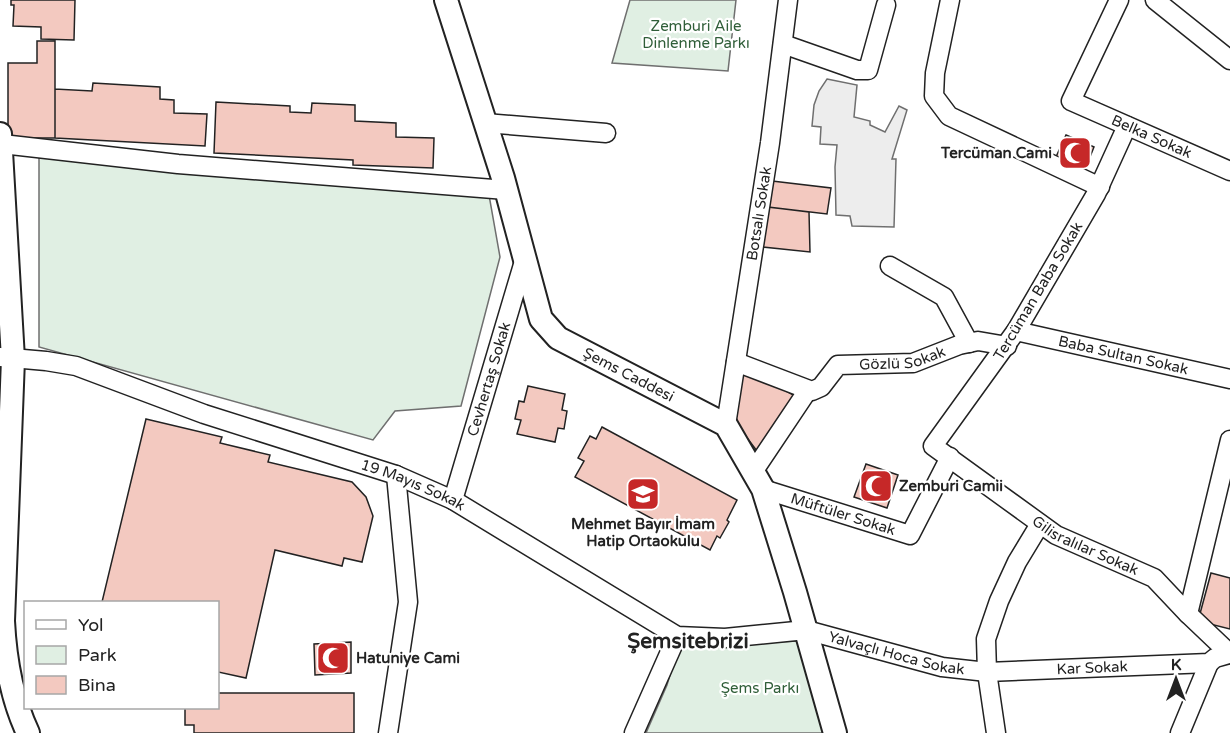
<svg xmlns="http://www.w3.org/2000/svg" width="1230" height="733" viewBox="0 0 1230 733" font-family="'Varela Round',sans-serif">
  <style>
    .green { fill: #e0efe3; stroke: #6f6f6f; stroke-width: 1.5 }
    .parking { fill: #ededed; stroke: #6f6f6f; stroke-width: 1.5 }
    .building { fill: #f3c9c0; stroke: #222; stroke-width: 1.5 }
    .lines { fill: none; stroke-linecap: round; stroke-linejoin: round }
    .minor-casing { stroke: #222; stroke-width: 21 }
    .tertiary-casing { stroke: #222; stroke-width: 26 }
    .minor { stroke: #fff; stroke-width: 18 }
    .tertiary { stroke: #fff; stroke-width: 22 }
    .labels { text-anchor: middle; stroke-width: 4.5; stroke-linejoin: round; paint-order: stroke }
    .park-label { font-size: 15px; fill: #2f5e38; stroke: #fff }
    .street-label { font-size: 15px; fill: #222; stroke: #fff }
    .poi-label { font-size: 15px; font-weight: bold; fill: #222; stroke: #fff; text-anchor: start }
    .district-label { font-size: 21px; font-weight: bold; fill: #222; stroke: #fff }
  </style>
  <rect width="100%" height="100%" fill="#fff"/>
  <!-- green -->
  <path class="green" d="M630 0H736L728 71 612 63Z
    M39 156 489 195 500 257 461 406 395 411 373 440 39 347Z
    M801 641 827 733H646L667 685 679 645Z"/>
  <!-- parking -->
  <path class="parking" d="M827 79 857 85 854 117 870 121V125L885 132 899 106 907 110 892 159H896L894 227 852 226 850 216 836 215 835 167 837 145 820 144 821 127 812 126 814 105 819 91Z"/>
  <!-- building -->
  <path class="building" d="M11 0H75L74 40 41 39V27L13 26 14 5H11Z
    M37 41H55V138H8V63H37Z
    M93 83 160 87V99L174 100V113L207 114 205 146 55 138V89L92 91Z
    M216 102 290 106V112L311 113 312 103 355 105V121L396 123V137L434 138 433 168 353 165V160L214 153Z
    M1066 135 1094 147 1084 172 1055 159Z
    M772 181 831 188 827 214 768 207Z
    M768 207 809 212 810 252 763 247Z
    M750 371 797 397 760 455 738 426 734 413 742 373Z
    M528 386 565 394 562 410 567 411 564 429 558 428 555 442 517 434 521 420 515 419 519 401 524 402Z
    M146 419 222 437 220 443 270 455 268 462 352 482 366 497 373 516 362 562 344 558 342 566 275 550 246 678 218 672V602H102Z
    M602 427 737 500 727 520 729 522 720 538 717 536 710 550 575 477 584 461 578 458 590 436 596 439Z
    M866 464 898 475 887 508 854 497Z
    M1211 573 1230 578V629L1198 621Z
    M351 642V673L315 675 314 644Z
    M218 693H354V733H194V725H185V708H218Z"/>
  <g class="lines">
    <!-- minor casing -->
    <g class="minor-casing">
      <g id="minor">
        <path d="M950 0 935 73 934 96 949 116 1100 187"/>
        <path id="s1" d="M1119 0 1071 101 1230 171"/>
        <path d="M1155 0 1230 60"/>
        <path d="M783 44 857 70H868L886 5"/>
        <path d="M485 123 606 133"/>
        <path id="s2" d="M1127 126 1096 194 1016 331 933 446 1056 535 1154 578 1188 614 1230 654"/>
        <path d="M2 144 178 164 506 190"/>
        <path d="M890 266 944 297 969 343"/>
        <path id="s3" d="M1016 331 1230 379"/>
        <path id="s4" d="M0 357 46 361 76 366 204 414 396 475 453 500 677 636 725 638 806 630 942 667 987 672 1209 663 1215 658 1229 654"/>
        <path id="s5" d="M736 362 812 391 821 387 838 365 913 363 959 345 978 341 1007 346"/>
        <path id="s6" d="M726 425 770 143 788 0"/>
        <path d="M753 472 808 390"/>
        <path id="s7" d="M763 489 910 535 950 457"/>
        <path id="s8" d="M453 500 525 258"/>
        <path d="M1188 614 1230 440"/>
        <path d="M388 733 408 602 396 475"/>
        <path d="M634 733 677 636"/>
        <path d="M996 733 987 672 986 639 999 601 1017 562 1040 524"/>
        <path d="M1180 733 1209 663"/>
      </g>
    </g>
    <!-- tertiary casing -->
    <g class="tertiary-casing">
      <g id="tertiary">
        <path id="s9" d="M446 0 503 178 541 319 558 338 726 425 763 489 795 592 835 733"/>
        <path d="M0 134 13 359 3 621C5 660 11 697 28 733"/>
      </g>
    </g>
    <!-- minor -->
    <use href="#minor" class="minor"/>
    <!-- tertiary -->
    <use href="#tertiary" class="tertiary"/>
  </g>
  <!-- icons -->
  <defs>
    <g id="mosque-square" transform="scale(1.725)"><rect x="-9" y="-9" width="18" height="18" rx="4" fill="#c62828" stroke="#fff"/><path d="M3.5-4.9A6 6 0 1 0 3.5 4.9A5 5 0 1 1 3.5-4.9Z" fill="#fff"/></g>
    <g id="school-square" transform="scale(1.725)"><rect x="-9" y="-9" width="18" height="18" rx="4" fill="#c62828" stroke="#fff"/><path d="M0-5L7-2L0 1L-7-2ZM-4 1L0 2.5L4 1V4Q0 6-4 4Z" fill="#fff"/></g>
  </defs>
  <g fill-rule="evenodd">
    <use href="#mosque-square" x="1075" y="153"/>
    <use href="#mosque-square" x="876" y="486"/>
    <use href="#school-square" x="643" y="494"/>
    <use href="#mosque-square" x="333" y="658"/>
  </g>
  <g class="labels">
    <!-- park labels -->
    <g class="park-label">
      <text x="696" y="31">Zemburi Aile<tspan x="696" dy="17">Dinlenme Parkı</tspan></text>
      <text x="760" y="693">Şems Parkı</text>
    </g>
    <!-- street labels -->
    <g class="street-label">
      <text dy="5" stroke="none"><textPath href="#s1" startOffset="200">Belka Sokak</textPath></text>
      <text dy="5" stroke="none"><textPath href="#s6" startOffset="214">Botsalı Sokak</textPath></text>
      <text transform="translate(1038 291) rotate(-59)" y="5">Tercüman Baba Sokak</text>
      <text dy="5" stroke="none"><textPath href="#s3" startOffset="110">Baba Sultan Sokak</textPath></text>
      <text dy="5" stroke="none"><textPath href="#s5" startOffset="184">Gözlü Sokak</textPath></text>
      <text dy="5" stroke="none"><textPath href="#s9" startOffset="438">Şems Caddesi</textPath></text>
      <text dy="5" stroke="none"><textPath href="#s8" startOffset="126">Cevhertaş Sokak</textPath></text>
      <text dy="5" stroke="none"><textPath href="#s4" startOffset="434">19 Mayıs Sokak</textPath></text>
      <text dy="5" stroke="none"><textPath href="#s7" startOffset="84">Müftüler Sokak</textPath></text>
      <text dy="5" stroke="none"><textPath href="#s2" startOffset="558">Gilisralılar Sokak</textPath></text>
      <text dy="5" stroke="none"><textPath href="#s4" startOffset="962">Yalvaçlı Hoca Sokak</textPath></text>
      <text dy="5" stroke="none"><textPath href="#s4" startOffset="1160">Kar Sokak</textPath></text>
    </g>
    <!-- poi labels -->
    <g class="poi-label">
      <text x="1052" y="158" text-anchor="end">Tercüman Cami</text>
      <text x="899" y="491">Zemburi Camii</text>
      <text x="643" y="529" text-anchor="middle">Mehmet Bayır İmam<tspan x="643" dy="17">Hatip Ortaokulu</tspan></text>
      <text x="356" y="663">Hatuniye Cami</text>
    </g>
    <!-- district labels -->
    <g class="district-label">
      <text x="688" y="648">Şemsitebrizi</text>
    </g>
  </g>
  <!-- legend -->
  <rect x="24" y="601" width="195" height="108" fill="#ffffff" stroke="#a7a7a7" stroke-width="1.5"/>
  <rect x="36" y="620" width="30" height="9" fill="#ffffff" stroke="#a7a7a7" stroke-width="1.5"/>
  <text x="78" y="631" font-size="18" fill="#222222">Yol</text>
  <rect x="36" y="646" width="30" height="18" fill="#e0efe3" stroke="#a7a7a7" stroke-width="1.5"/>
  <text x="78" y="661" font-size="18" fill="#222222">Park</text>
  <rect x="36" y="676" width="30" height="18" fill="#f3c9c0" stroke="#a7a7a7" stroke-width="1.5"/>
  <text x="78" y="691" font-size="18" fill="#222222">Bina</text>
  <!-- north arrow -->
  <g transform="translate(1176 679)" stroke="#ffffff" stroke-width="4.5" paint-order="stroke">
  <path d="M0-4.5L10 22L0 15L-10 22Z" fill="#222222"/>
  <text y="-9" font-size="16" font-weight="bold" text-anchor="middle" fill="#222222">K</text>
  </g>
</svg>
